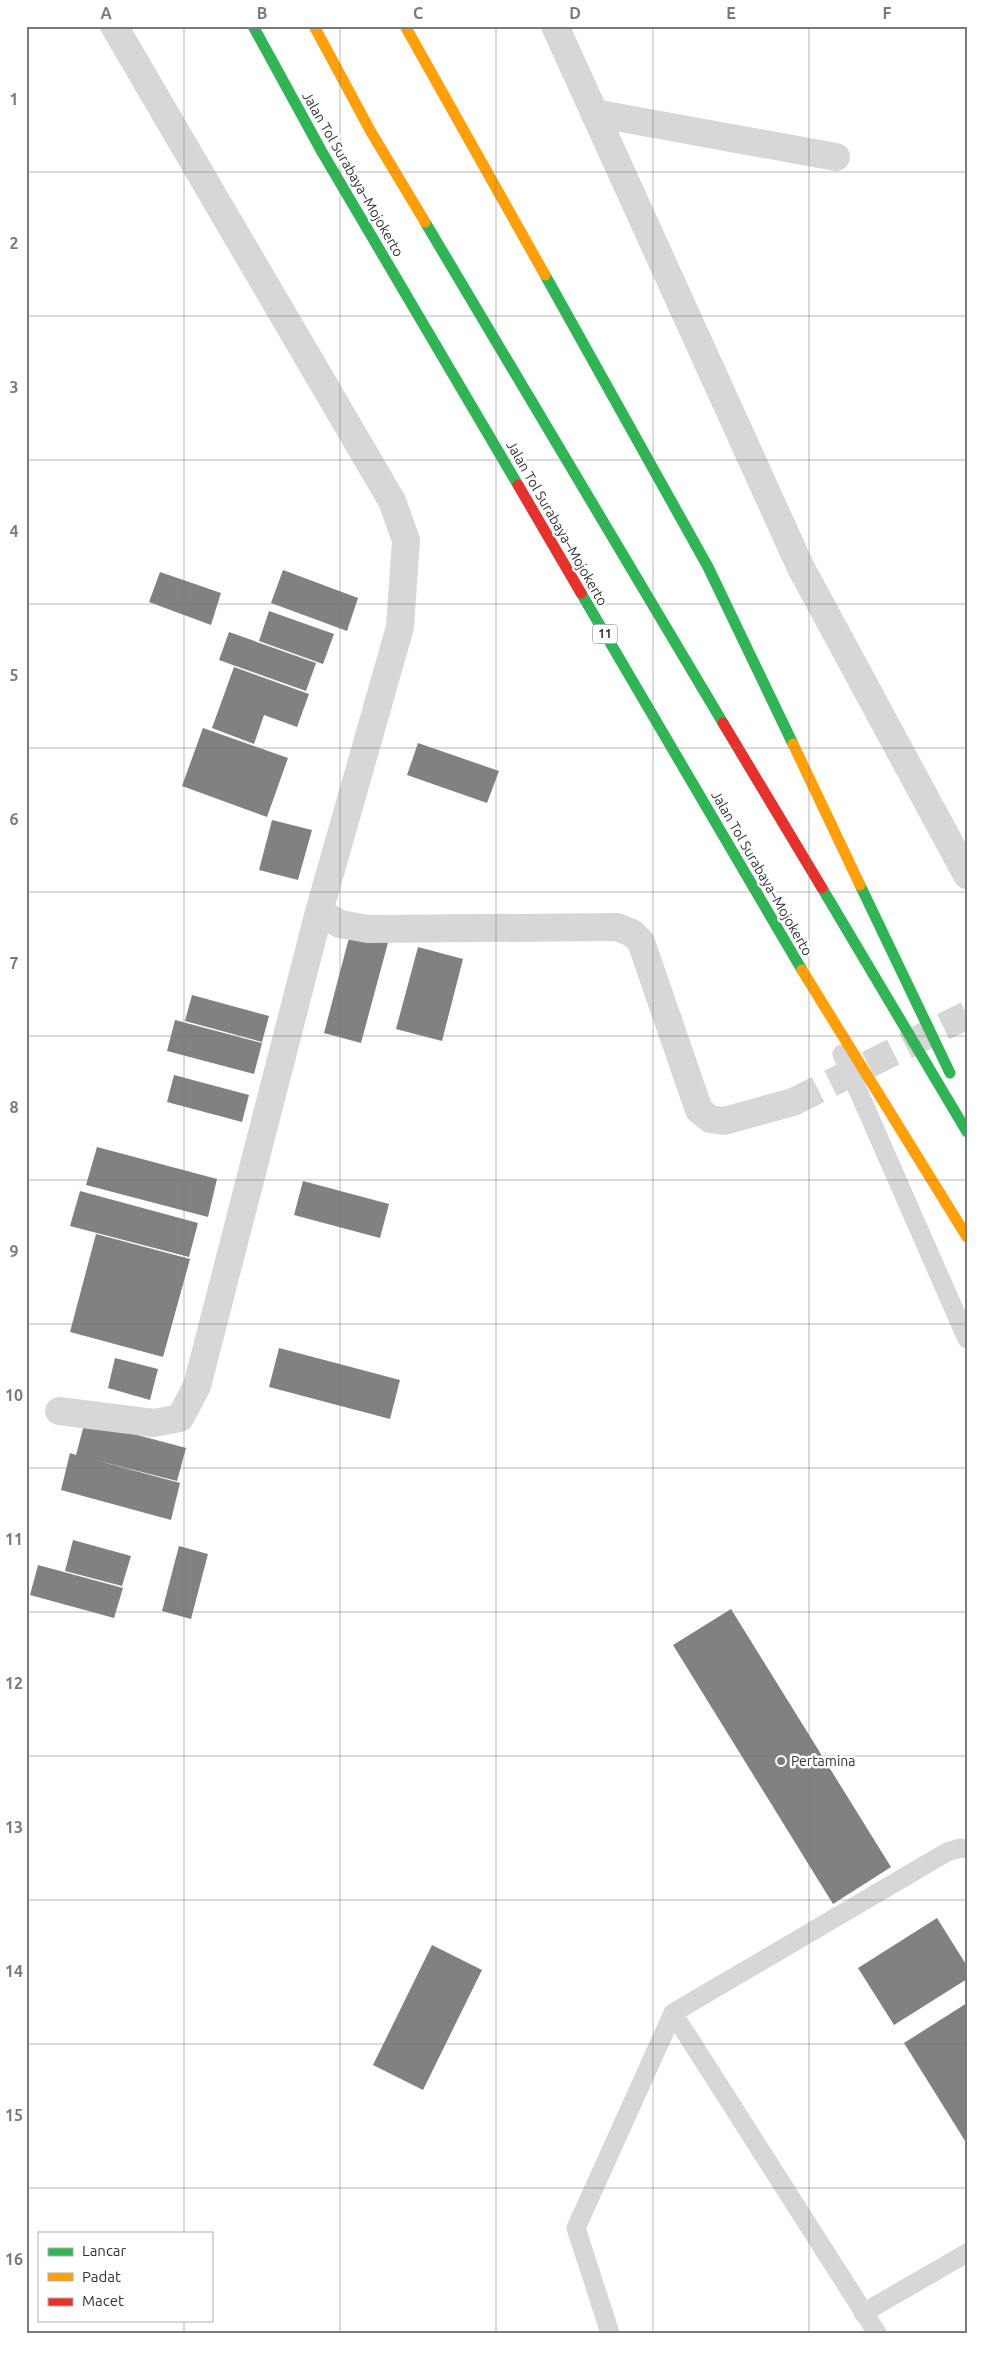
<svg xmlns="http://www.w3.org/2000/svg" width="993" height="2359" viewBox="0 0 993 2359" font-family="Ubuntu,sans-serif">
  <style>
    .building { fill: #818181 }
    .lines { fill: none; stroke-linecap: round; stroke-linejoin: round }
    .street-tunnel { stroke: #d6d6d6; stroke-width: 28; stroke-dasharray: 28 14; stroke-linecap: butt }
    .lane { stroke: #d7d7d7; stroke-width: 19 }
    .street { stroke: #d7d7d7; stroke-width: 28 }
    .fast { stroke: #30b455; stroke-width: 11 }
    .slow { stroke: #ff9f0a; stroke-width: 11 }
    .jam { stroke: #e5322d; stroke-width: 11 }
    .grid { fill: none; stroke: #7a7a7a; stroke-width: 1; stroke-opacity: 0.55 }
    .poi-dot { fill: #7a7a7a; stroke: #fff; stroke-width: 2 }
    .labels { text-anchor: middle; stroke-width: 5; stroke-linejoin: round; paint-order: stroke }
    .shield { fill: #fff; stroke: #707070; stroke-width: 1 }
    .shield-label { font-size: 12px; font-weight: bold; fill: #333 }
    .street-label { font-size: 14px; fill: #333; stroke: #fff }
    .poi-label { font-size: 14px; fill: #333; stroke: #fff; text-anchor: start }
    .neatline { fill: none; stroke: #7a7a7a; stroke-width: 2 }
    .grid-label { font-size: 16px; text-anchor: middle; font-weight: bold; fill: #7a7a7a }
  </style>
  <rect width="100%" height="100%" fill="#fff"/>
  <!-- building -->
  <path class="building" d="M283 570 358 598 347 631 271 603Z
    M160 572 221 593 211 625 149 602Z
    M269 611 334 634 323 664 259 641Z
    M229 632 316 663 306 691 219 660Z
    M234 667 309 694 297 727 264 715 254 744 212 728Z
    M203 728 288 758 267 817 182 786Z
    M418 743 499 771 487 803 407 775Z
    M272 820 312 830 298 880 259 870Z
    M351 930 389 939 361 1043 324 1033Z
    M418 947 463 959 442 1041 396 1029Z
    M192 995 269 1016 262 1042 185 1021Z
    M175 1020 262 1043 254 1074 167 1051Z
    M174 1075 249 1095 242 1122 167 1102Z
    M97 1147 217 1179 208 1217 86 1185Z
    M303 1181 389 1204 380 1238 294 1215Z
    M80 1191 198 1223 189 1257 70 1226Z
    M96 1234 190 1259 163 1357 70 1332Z
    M279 1348 400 1380 390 1419 269 1387Z
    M115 1358 158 1369 150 1400 108 1388Z
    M85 1421 186 1448 177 1481 95 1460 180 1483 171 1520 61 1490 70 1453 76 1455Z
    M73 1540 131 1556 122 1586 65 1571Z
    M179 1546 208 1554 191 1619 162 1611Z
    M38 1565 123 1588 114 1618 30 1595Z
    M731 1609 891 1867 833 1904 673 1645Z
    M937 1918 967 1966V1979L894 2025 858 1968Z
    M432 1945 482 1970 423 2090 373 2065Z
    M967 2003V2144L904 2043Z"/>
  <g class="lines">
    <!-- street-tunnel -->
    <path class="street-tunnel" d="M793 1102 967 1015"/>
    <!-- lane -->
    <path class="lane" d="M842 1054 967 1339
      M673 2013 877 2333
      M863 2313 967 2253
      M610 2333 576 2228 673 2013 947 1852 961 1848 967 1849"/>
    <!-- street -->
    <path class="street" d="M114 26 392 501 406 540 400 627 319 912 340 924 368 929 617 927 632 933 641 942 699 1110 710 1119 724 1121 793 1102
      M555 26 801 568 967 875
      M594 113 836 157
      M59 1411 154 1423 180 1418 197 1386 319 912"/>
    <!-- fast -->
    <path class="fast" d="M253 26 322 152 518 485
      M425 222 723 723
      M545 275 708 567 793 744
      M581 593 802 970
      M860 885 950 1073
      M822 888 967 1132"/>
    <!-- slow -->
    <path class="slow" d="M314 26 371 132 425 222
      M405 26 545 275
      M793 744 860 885
      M802 970 967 1237"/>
    <!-- jam -->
    <path class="jam" d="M518 485 581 593
      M723 723 822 888"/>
  </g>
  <!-- grid -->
  <path class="grid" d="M184 26V2233M340 26V2333M496 26V2333M653 26V2333M809 26V2333M26 172H967M26 316H967M26 460H967M26 604H967M26 748H967M26 892H967M26 1036H967M26 1180H967M26 1324H967M26 1468H967M26 1612H967M26 1756H967M26 1900H967M26 2044H967M26 2188H967M184 2320V2333"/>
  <!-- markers -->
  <circle class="poi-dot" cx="781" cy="1761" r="5"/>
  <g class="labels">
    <!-- shield labels -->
    <rect class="shield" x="592.5" y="624.5" width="25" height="19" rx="4"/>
    <g class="shield-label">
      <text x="605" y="638">11</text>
    </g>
    <!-- street labels -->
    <g class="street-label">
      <text transform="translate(353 174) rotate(60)" y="5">Jalan Tol Surabaya–Mojokerto</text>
      <text transform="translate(557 523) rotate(60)" y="5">Jalan Tol Surabaya–Mojokerto</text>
      <text transform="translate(762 873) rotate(60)" y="5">Jalan Tol Surabaya–Mojokerto</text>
    </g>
    <!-- poi labels -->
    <g class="poi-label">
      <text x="791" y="1766">Pertamina</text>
    </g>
  </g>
  <!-- border -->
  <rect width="993" height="2359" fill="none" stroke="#ffffff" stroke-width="55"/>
  <!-- legend -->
  <rect x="38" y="2232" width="175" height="90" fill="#ffffff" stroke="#adadad"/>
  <rect x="48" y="2248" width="25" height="8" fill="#30b455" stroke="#adadad"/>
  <text x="82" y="2256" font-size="15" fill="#333333">Lancar</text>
  <rect x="48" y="2273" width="25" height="8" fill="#ff9f0a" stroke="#adadad"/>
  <text x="82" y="2282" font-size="15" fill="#333333">Padat</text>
  <rect x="48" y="2298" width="25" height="8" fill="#e5322d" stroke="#adadad"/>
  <text x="82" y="2306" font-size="15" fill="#333333">Macet</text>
  <rect x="28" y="28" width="938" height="2304" class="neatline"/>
  <g class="grid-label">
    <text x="106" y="19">A</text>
    <text x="262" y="19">B</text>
    <text x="418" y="19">C</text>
    <text x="575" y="19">D</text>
    <text x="731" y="19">E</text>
    <text x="887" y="19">F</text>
    <text x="14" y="105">1</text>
    <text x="14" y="249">2</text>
    <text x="14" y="393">3</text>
    <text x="14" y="537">4</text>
    <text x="14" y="681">5</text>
    <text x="14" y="825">6</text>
    <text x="14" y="969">7</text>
    <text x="14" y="1113">8</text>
    <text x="14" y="1257">9</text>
    <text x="14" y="1401">10</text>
    <text x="14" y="1545">11</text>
    <text x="14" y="1689">12</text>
    <text x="14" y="1833">13</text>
    <text x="14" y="1977">14</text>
    <text x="14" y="2121">15</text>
    <text x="14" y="2265">16</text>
  </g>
</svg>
